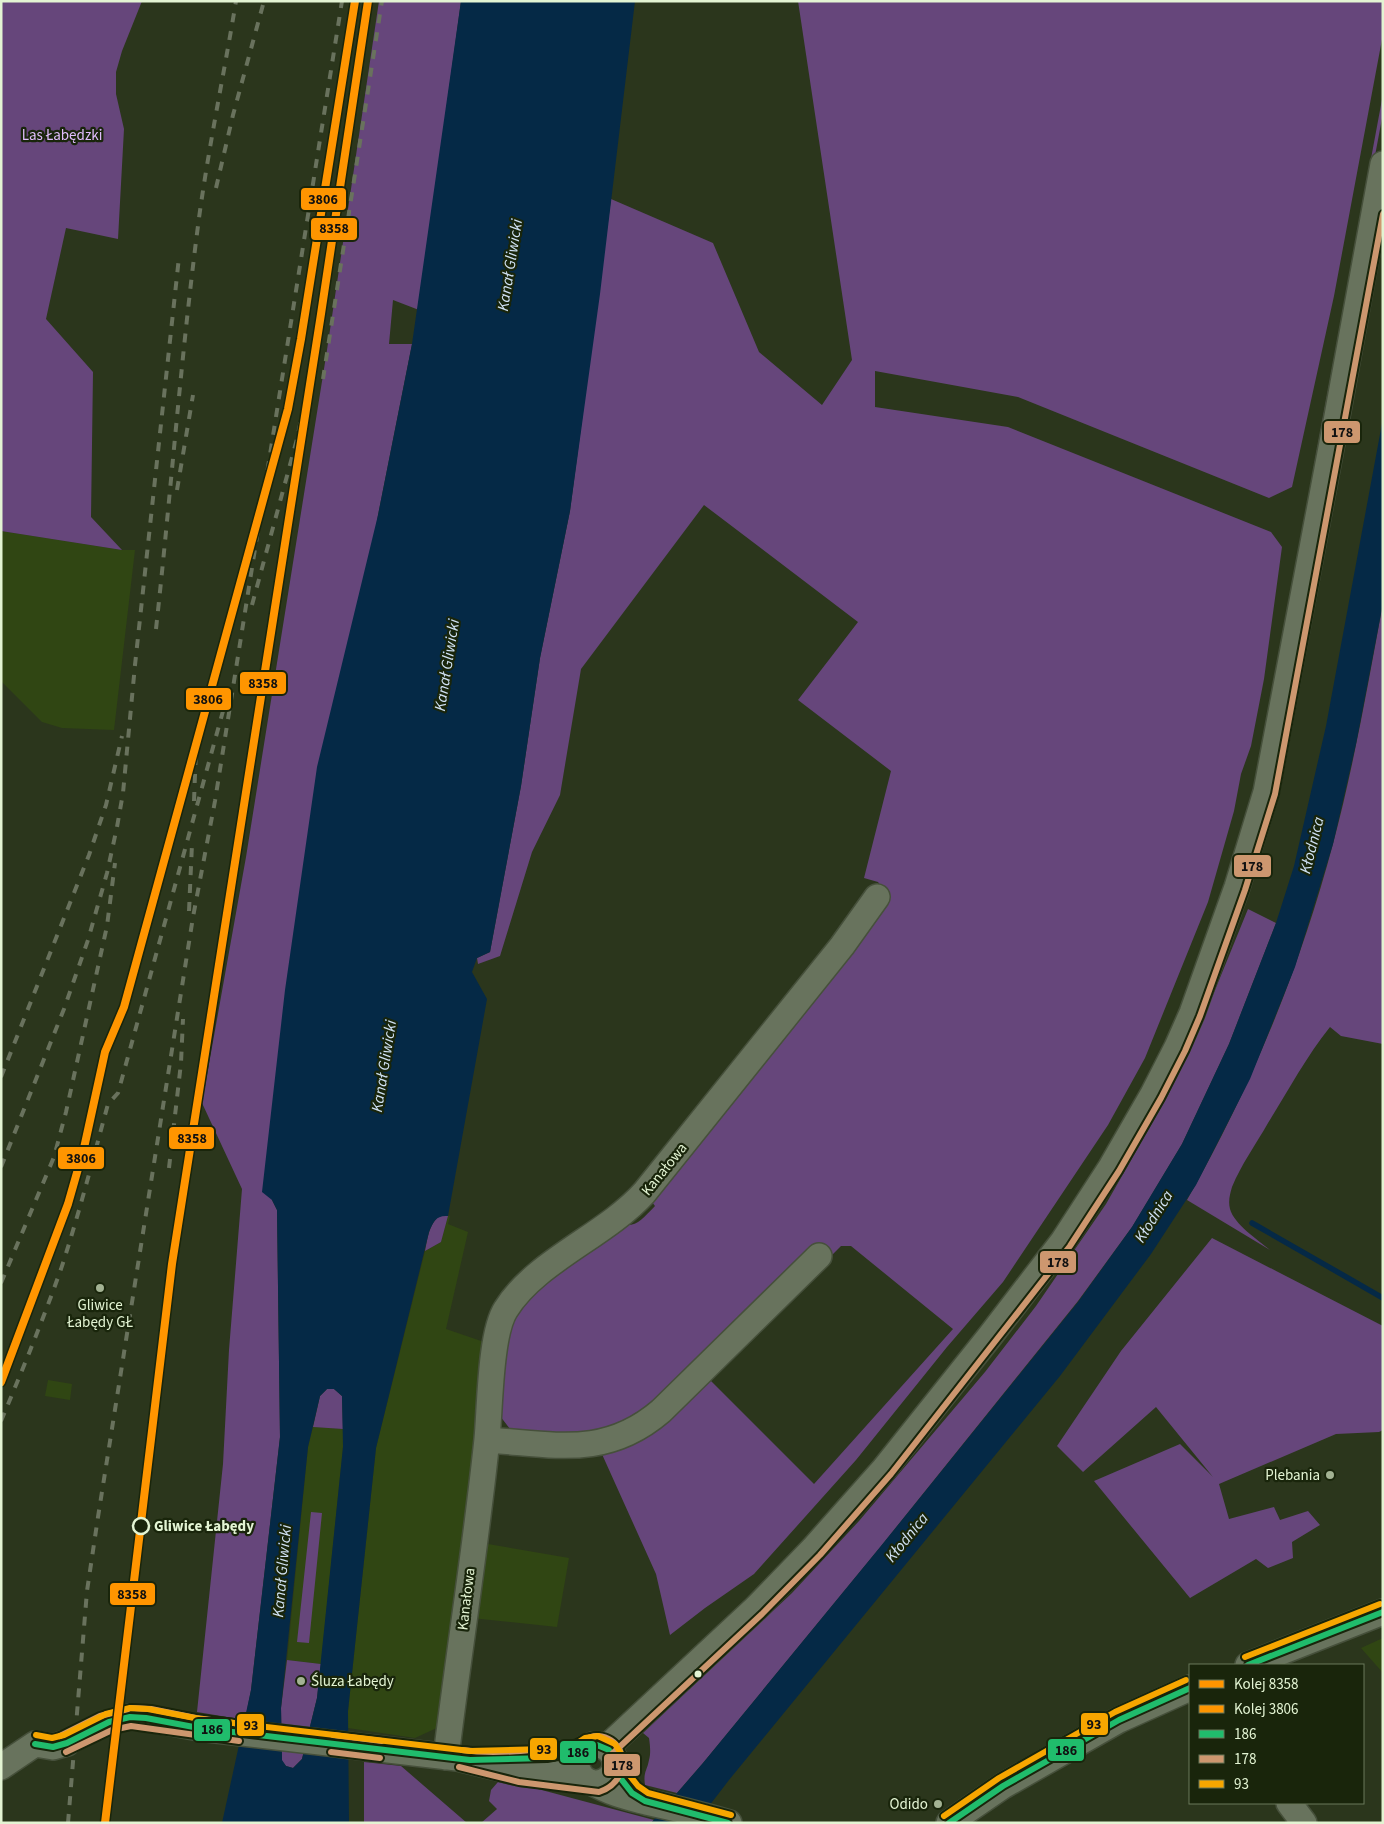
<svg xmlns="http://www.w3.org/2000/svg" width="1384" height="1824" viewBox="0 0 1384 1824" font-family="'Source Sans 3',sans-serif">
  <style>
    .built { fill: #304613 }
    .green { fill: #66467b; fill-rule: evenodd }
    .water { fill: #052946; fill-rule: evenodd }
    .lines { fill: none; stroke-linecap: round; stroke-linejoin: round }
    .stream { stroke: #052946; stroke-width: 5.5 }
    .minor-tunnel { stroke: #475237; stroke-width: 25; stroke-dasharray: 25 12; stroke-linecap: butt }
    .minor-casing { stroke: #46503b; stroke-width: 28 }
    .minor { stroke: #68735d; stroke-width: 25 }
    .rail { stroke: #69725d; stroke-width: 4; stroke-dasharray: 9 9; stroke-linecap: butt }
    .bus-1-casing { stroke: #19250b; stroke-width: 10 }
    .bus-2-casing { stroke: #19250b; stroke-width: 10 }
    .bus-3-casing { stroke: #19250b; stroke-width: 10 }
    .bus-1 { stroke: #20bc6c; stroke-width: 6 }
    .bus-2 { stroke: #cd976f; stroke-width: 6 }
    .bus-3 { stroke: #f7a600; stroke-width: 6 }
    .rail-1-casing { stroke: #19250b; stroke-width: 11 }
    .rail-2-casing { stroke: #19250b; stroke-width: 11 }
    .rail-1 { stroke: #ff9500; stroke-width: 8 }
    .rail-2 { stroke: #ff9500; stroke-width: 8 }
    .poi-dot { fill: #a3b293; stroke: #19250b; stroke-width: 2 }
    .stop-dot { fill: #19250b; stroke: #e3f4d3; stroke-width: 2.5 }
    .bus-dot { fill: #e3f4d3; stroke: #19250b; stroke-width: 2 }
    .labels { text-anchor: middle; stroke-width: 4.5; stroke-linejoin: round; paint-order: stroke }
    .park-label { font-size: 15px; fill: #e0bdfc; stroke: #19250b }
    .street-label { font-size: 15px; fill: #e3f4d3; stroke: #19250b }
    .poi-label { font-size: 15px; fill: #e3f4d3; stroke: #19250b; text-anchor: end }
    .stop-label { font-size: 15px; font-weight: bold; fill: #e3f4d3; stroke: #19250b; text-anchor: start }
    .water-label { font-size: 16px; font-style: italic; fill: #d1e2f4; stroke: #19250b }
    .line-badge { stroke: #19250b; stroke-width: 2 }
    .pale-badge-label { font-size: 14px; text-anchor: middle; font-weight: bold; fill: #111 }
  </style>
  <rect width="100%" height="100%" fill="#2b361c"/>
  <!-- built -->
  <path class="built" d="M1 531 122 550H135L114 730 62 728 42 722 1 681Z
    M448 1216H450L448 1224 468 1232 446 1329 487 1343 441 1726 415 1738 348 1728V1711L376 1448 425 1251 441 1242Z
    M48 1380 72 1384 70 1400 45 1396Z
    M313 1427 343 1429V1447L321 1664 287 1660 308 1447Z
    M482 1543 569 1558 557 1627 471 1618Z
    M1383 1638V1673L1361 1648Z"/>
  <!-- green -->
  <path class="green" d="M1 1H142L122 51 116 72V94L124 129 118 239 66 228 46 319 93 372 91 517 122 550 1 531Z
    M379 1H461L419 310 393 300 389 344H412L378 515 272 1200 277 1210 280 1437 251 1690 245 1720 197 1712 223 1464 229 1350 242 1189 202 1103 246 857 327 350Z
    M798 1H1383V34L1334 296 1292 487 1269 498 1018 397 875 371V407L1008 427 1271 532 1282 547 1264 679 1251 746 1241 774 1234 811 1208 902 1145 1058 1108 1125 1003 1282 947 1347 856 1460 754 1574 705 1608 670 1635 656 1574 601 1452 516 1437 497 1412 511 1311 614 1223C637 1229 640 1221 655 1206L648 1197 887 895 878 882 864 878 891 771 798 700 858 622 704 505 581 669 560 795 532 852 500 956 478 964 477 958 490 952 521 786 540 658 570 511 611 199 713 243 759 352 822 405 852 360ZM841 1246H851L953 1329 814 1484 709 1379Z
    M1383 94V113L1377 145 1317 466 1313 471Z
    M1383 603V1044L1341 1036 1330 1027C1306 1057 1288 1091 1268 1123 1256 1144 1241 1165 1232 1187 1230 1194 1228 1201 1230 1209 1234 1224 1258 1240 1270 1250L1187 1200C1251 1088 1300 968 1333 844 1354 765 1368 684 1383 603Z
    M1248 909 1276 923 1229 1044 1182 1144 1132 1227 1078 1301 881 1546 703 1763 677 1793 645 1785C643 1772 647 1771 649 1760 651 1753 650 1745 649 1738L643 1733 792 1593 859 1521 985 1372 1036 1306 1106 1204 1168 1095 1213 995Z
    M441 1215 448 1216 441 1242 425 1251C428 1237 429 1223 441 1215Z
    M1212 1238 1383 1326V1430L1379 1432 1336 1434 1219 1484 1229 1519 1274 1507 1280 1520 1308 1511 1320 1525 1292 1542 1293 1558 1268 1568 1256 1559 1190 1598 1094 1481 1180 1444 1213 1477 1156 1407 1083 1472 1057 1446 1121 1351Z
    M327 1389H334L342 1396 343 1429 313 1427 320 1396Z
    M311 1512 322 1513 309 1643 297 1642Z
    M287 1660 321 1664 317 1698 302 1759 293 1768 286 1766 282 1761 281 1708Z
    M364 1762 401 1766 467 1823H364Z
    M498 1782 523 1785 654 1820 651 1823H481L497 1809 489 1801 491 1790Z"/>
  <!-- water -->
  <path class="water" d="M461 1H635L600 294 570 511 540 658 521 786 490 952 477 958 472 972 487 999 448 1216C436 1215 433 1222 429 1232L376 1448 348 1711 349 1823H222L251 1690 280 1437 277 1210 272 1200 262 1192 285 990 317 767 378 515 412 344ZM327 1389H334L342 1396 343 1447 317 1698 302 1759 293 1768 286 1766 282 1760 281 1708 308 1447 320 1396Z
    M1383 418V603L1356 744 1333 844 1295 967 1250 1079 1196 1185 1151 1254 1060 1376 729 1780 696 1823H651L703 1763 881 1546 1078 1302 1132 1227 1182 1144 1229 1044 1276 923 1294 866 1326 726Z"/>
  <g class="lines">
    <!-- stream -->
    <path class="stream" d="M1252 1223 1383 1298"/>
    <!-- minor-tunnel -->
    <path class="minor-tunnel" d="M67 1743 109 1722 130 1717"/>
    <!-- minor casing -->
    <g class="minor-casing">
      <path id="minor" d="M487 1440C553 1444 605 1459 661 1411L819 1256
        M1248 1665 1383 1612
        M130 1717 146 1718 199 1728 457 1758 520 1773 586 1780
        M577 1764a19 19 0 1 1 38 0a19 19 0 1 1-38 0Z
        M606 1748 756 1608 813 1549 884 1469 990 1336 1063 1241 1111 1167 1153 1094 1177 1047 1192 1013 1237 887 1266 792 1337 416 1383 164
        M446 1757C459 1651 476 1545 487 1439 490 1408 490 1333 506 1309 536 1261 605 1236 644 1193L842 946 877 897
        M506 1760 547 1758 580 1752
        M1 1767 35 1744 53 1747 67 1743
        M591 1782C613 1794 623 1796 646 1802 674 1808 702 1815 729 1823
        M1289 1803 1304 1823
        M949 1823 1003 1786 1119 1720 1190 1688"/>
    </g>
    <!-- minor -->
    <use href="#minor" class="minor"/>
    <!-- rail -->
    <path class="rail" d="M216 188 233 115 264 1
      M323 379 382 1
      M177 490 193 395
      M252 605 297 439 318 338
      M156 629C171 492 181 355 199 218 209 145 224 74 236 1
      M194 801 196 749
      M189 911 192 844
      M1 1077 89 855 106 805 122 736
      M1 1167 64 1009 88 940 107 873 117 827 123 793 135 665 179 257
      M169 1168 181 1063 183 1019
      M1 1283 54 1157 66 1112 107 926 115 863
      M1 1421C22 1371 43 1320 61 1269 79 1214 93 1159 108 1104L118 1093 223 711
      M68 1823 87 1591 98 1517 193 917 215 801 342 1"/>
    <!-- bus-1 casing -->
    <g class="bus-1-casing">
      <path id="bus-1" d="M1248 1665 1383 1612
        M35 1744 53 1747 67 1743 109 1722 130 1717 146 1718 199 1728 470 1760 547 1758 580 1752 588 1746 597 1745 609 1750 618 1775 632 1793 645 1801 728 1823
        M949 1823 1003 1786 1119 1720 1190 1688"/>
    </g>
    <!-- bus-2 casing -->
    <g class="bus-2-casing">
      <path id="bus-2" d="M131 1708 151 1709 196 1718 241 1724
        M131 1726 239 1741
        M333 1735 382 1741
        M60 1736 100 1716 128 1709
        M66 1752 112 1730 131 1726
        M331 1752 380 1758
        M612 1754 762 1614 820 1555 891 1474 1070 1246 1119 1171 1161 1098 1185 1051 1200 1016 1245 890 1275 794 1383 214
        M459 1767 519 1782 599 1792C608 1789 615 1784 619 1776 629 1758 618 1738 598 1736 587 1735 580 1744 569 1745 534 1750 497 1755 462 1750"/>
    </g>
    <!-- bus-3 casing -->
    <g class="bus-3-casing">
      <path id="bus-3" d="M1245 1657 1380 1604
        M36 1735 52 1738 64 1735 106 1714 130 1708 148 1709 200 1719 470 1751 546 1749 576 1744 585 1738 598 1736 615 1744 620 1752 626 1771 638 1786 648 1793 731 1815
        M944 1816 999 1778 1115 1712 1186 1680"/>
    </g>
    <!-- bus-1 -->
    <use href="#bus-1" class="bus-1"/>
    <!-- bus-2 -->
    <use href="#bus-2" class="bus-2"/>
    <!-- bus-3 -->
    <use href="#bus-3" class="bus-3"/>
    <!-- rail-1 casing -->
    <g class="rail-1-casing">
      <path id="rail-1" d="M105 1823 172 1264 321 314 368 1"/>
    </g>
    <!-- rail-2 casing -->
    <g class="rail-2-casing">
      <path id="rail-2" d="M1 1382 68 1204 84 1148 105 1052 124 1007 288 409 301 339 355 1"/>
    </g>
    <!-- rail-1 -->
    <use href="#rail-1" class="rail-1"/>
    <!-- rail-2 -->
    <use href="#rail-2" class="rail-2"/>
  </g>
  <!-- markers -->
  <g class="poi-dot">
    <circle cx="100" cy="1288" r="5"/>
    <circle cx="1330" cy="1475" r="5"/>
    <circle cx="301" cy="1681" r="5"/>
    <circle cx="938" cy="1804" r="5"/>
  </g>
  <circle class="stop-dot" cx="141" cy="1526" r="8"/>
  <circle class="bus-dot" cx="698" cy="1674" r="4.5"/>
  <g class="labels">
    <!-- park labels -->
    <g class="park-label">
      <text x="62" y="140">Las Łabędzki</text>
    </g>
    <!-- street labels -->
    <g class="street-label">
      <text transform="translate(664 1169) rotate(-51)" y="5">Kanałowa</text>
      <text transform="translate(466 1599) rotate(-83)" y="5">Kanałowa</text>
    </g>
    <!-- poi labels -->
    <g class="poi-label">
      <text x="100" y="1310" text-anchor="middle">Gliwice<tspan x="100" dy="17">Łabędy GŁ</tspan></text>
      <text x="1320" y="1480">Plebania</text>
      <text x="311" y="1686" text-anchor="start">Śluza Łabędy</text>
      <text x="928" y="1809">Odido</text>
    </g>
    <!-- stop labels -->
    <g class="stop-label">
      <text x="154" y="1531">Gliwice Łabędy</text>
    </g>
    <!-- water labels -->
    <g class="water-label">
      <text transform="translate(509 265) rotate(-81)" y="6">Kanał Gliwicki</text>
      <text transform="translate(446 665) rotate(-81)" y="6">Kanał Gliwicki</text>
      <text transform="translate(1311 845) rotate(-76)" y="6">Kłodnica</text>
      <text transform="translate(383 1066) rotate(-81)" y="6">Kanał Gliwicki</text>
      <text transform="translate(1153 1216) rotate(-58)" y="6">Kłodnica</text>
      <text transform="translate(906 1537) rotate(-51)" y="6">Kłodnica</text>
      <text transform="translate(281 1571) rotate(-85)" y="6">Kanał Gliwicki</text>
    </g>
  </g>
  <g class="line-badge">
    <rect x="300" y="187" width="47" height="24" rx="5" fill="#ff9500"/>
    <rect x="310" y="217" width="48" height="24" rx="5" fill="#ff9500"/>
    <rect x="1323" y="420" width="38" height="24" rx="5" fill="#cd976f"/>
    <rect x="239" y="671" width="48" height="24" rx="5" fill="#ff9500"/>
    <rect x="185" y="687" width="47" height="24" rx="5" fill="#ff9500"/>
    <rect x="1233" y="854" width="39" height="24" rx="5" fill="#cd976f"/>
    <rect x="168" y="1126" width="47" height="24" rx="5" fill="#ff9500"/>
    <rect x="57" y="1146" width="48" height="24" rx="5" fill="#ff9500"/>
    <rect x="1039" y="1250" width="38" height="24" rx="5" fill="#cd976f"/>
    <rect x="109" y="1582" width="47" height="24" rx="5" fill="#ff9500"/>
    <rect x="1080" y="1712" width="29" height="24" rx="5" fill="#f7a600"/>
    <rect x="236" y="1713" width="29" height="24" rx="5" fill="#f7a600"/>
    <rect x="193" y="1718" width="38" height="24" rx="5" fill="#20bc6c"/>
    <rect x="529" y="1737" width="29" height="24" rx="5" fill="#f7a600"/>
    <rect x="1047" y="1738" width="38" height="24" rx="5" fill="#20bc6c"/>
    <rect x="559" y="1740" width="38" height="24" rx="5" fill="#20bc6c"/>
    <rect x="603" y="1753" width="38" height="24" rx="5" fill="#cd976f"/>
  </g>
  <g class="pale-badge-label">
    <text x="323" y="204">3806</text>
    <text x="334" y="233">8358</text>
    <text x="1342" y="437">178</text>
    <text x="263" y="688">8358</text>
    <text x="208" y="704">3806</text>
    <text x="1252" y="871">178</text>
    <text x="192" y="1143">8358</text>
    <text x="81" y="1163">3806</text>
    <text x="1058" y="1267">178</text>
    <text x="132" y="1599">8358</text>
    <text x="1094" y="1729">93</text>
    <text x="251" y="1730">93</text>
    <text x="212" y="1734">186</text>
    <text x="544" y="1754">93</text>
    <text x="1066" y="1755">186</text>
    <text x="578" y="1757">186</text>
    <text x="622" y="1770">178</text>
  </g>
  <!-- border -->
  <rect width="1384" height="1824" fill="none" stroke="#e3f4d3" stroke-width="5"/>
  <!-- legend -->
  <rect x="1189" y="1664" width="175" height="140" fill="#19250b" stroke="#6a785b"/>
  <rect x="1199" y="1680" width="25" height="8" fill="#ff9500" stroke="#6a785b"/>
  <text x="1234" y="1689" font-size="15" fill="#e3f4d3">Kolej 8358</text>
  <rect x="1199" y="1705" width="25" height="8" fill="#ff9500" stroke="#6a785b"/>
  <text x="1234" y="1714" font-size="15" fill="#e3f4d3">Kolej 3806</text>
  <rect x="1199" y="1730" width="25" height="8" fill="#20bc6c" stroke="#6a785b"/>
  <text x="1234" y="1739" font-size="15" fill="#e3f4d3">186</text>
  <rect x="1199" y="1755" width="25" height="8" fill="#cd976f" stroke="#6a785b"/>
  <text x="1234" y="1764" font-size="15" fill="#e3f4d3">178</text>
  <rect x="1199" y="1780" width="25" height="8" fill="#f7a600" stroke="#6a785b"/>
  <text x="1234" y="1789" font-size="15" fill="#e3f4d3">93</text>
</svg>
